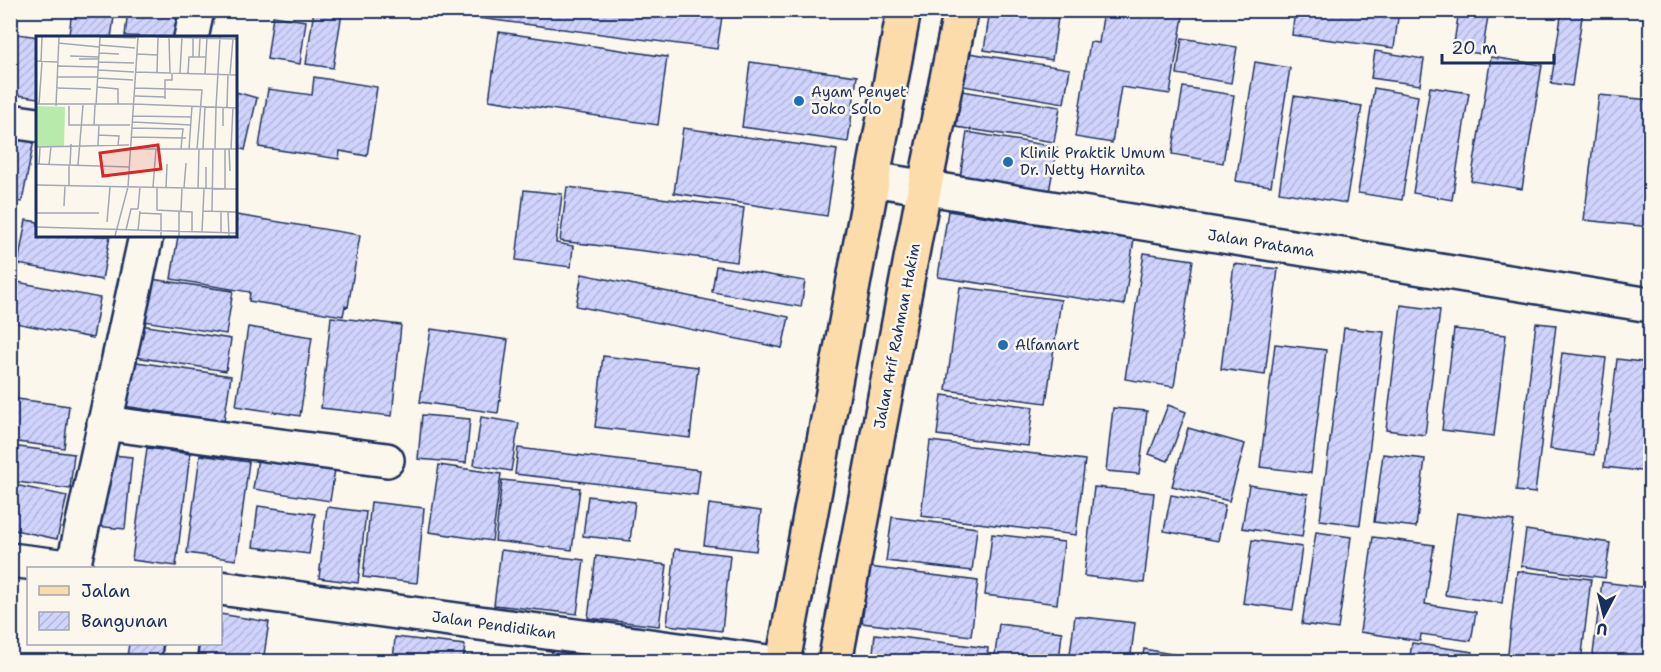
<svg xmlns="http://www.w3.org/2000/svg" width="1661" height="672" viewBox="0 0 1661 672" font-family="'Shantell Sans',sans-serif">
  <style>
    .building { fill: url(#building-hatch); stroke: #1b2f5e; stroke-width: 1.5 }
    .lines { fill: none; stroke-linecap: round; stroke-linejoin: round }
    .minor-casing { stroke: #1b2f5e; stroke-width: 38 }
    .major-casing { stroke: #1b2f5e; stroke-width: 38 }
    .minor { stroke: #fbf7ec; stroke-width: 33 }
    .major { stroke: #fddcac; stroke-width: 33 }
    .poi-dot { fill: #1f6fb2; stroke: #fbf7ec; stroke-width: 2 }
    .labels { text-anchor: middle; stroke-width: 5; stroke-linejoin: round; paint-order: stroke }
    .poi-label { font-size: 15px; fill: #1b2f5e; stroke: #fbf7ec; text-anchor: start }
    .street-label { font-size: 15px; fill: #1b2f5e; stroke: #fbf7ec }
    .inset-road { fill: none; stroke: #a1a7b3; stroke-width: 1.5 }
    .view { fill: #d62828; fill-opacity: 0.15; stroke: #d62828; stroke-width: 3 }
    .inset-edge { fill: none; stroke: #1b2f5e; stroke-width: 3 }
  </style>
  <defs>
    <pattern id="building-hatch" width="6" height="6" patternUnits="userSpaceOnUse" patternTransform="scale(1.5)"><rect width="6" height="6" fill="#d0d3fc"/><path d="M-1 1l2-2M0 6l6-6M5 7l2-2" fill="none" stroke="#b2b5da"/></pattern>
  </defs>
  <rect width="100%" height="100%" fill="#fbf7ec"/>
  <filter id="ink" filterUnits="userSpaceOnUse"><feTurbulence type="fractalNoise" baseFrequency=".0167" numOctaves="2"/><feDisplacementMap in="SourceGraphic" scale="12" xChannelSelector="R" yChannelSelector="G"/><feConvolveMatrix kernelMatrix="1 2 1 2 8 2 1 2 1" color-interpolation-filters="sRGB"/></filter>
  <g filter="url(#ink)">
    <!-- building -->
    <path class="building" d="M72 10H115L111 38 69 35Z
      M128 10H177L174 38 125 36Z
      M314 10 342 13 333 68 306 64Z
      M447 10H723L717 49 447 14Z
      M990 10 1058 18 1052 60 984 50Z
      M1104 10H1184L1170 94 1121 87 1112 143 1075 137 1090 42 1099 43Z
      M1295 10H1399L1394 48 1292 35Z
      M1459 10H1489L1482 54 1453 50Z
      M1562 10H1583L1572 86 1551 83Z
      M273 16 306 21 300 64 267 59Z
      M499 32 667 57 658 125 489 100Z
      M10 33 46 38H38V98L10 94Z
      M1182 38 1237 47 1231 83 1177 74Z
      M1375 51 1424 59 1420 85 1371 78Z
      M969 53 1070 69 1064 103 963 86Z
      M1491 57 1542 65 1522 189 1471 181Z
      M750 62 857 76 848 142 742 127Z
      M1255 62 1290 68 1271 186 1236 181Z
      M314 77 377 87 367 156 340 151 339 159 259 147 268 89 312 95Z
      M1183 87 1234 95 1223 163 1172 154Z
      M1430 87 1469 93 1452 200 1413 193Z
      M1374 88 1418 96 1402 200 1358 193Z
      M962 91 1060 107 1054 142 956 127Z
      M236 92 257 98 245 150 236 147Z
      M1599 95 1650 100V227L1584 220Z
      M1294 96 1362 106 1346 203 1279 192Z
      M683 128 837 150 827 216 674 193Z
      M10 130 35 135 22 202 10 200Z
      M967 132 1057 147 1049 192 960 178Z
      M567 187 744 208 737 262 560 241Z
      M524 190 562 194 556 243 573 246 571 267 516 260Z
      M948 211 1134 239 1124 305 938 277Z
      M236 215 360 235 348 307 345 306 343 316 249 301 250 292 171 279 178 236H236Z
      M26 220 38 222V236H110L102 280 18 264Z
      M1144 253 1193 260 1174 387 1125 379Z
      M1234 264 1278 269 1265 375 1221 369Z
      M716 266 805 281 801 307 712 292Z
      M582 274 789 317 782 348 576 306Z
      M144 278 233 291 226 334 137 320Z
      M12 281 100 298 93 338 10 322Z
      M960 287 1061 300 1046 403 946 390Z
      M1401 305 1440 310 1425 435 1386 430Z
      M331 317 401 325 392 416 321 408Z
      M1536 323 1556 325 1535 493 1516 491Z
      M134 324 231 339 226 371 129 356Z
      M248 327 312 337 300 416 236 406Z
      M1344 328 1384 332 1360 525 1320 520Z
      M431 329 508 340 498 413 420 402Z
      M1454 329 1506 335 1494 436 1442 430Z
      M1275 344 1326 350 1311 473 1260 467Z
      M1562 353 1606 358 1594 455 1550 449Z
      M603 356 698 367 690 438 595 427Z
      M1617 359 1650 363V472L1604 467Z
      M130 361 231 376 224 421 123 406Z
      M942 395 1033 407 1028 446 937 435Z
      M10 398 69 406 64 448 10 441Z
      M1168 405 1186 412 1168 461 1149 454Z
      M1113 408 1147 411 1139 474 1106 471Z
      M422 415 470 419 466 463 418 459Z
      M481 417 519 423 511 471 474 465Z
      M1188 428 1245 444 1229 501 1172 486Z
      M930 441 1085 460 1076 535 921 516Z
      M11 446 74 454 70 489 10 481Z
      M147 448 190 454 176 566 132 560Z
      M518 448 700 470 697 495 515 474Z
      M259 452 336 463 330 501 253 489Z
      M102 454 132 457 125 529 95 526Z
      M1383 454 1425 459 1416 527 1374 522Z
      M200 455 249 462 236 560 187 553Z
      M439 465 501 474 492 541 429 532Z
      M502 480 580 488 572 550 495 541Z
      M10 484 67 496 57 539 10 529Z
      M1249 485 1308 494 1302 537 1242 528Z
      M1094 487 1154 493 1144 583 1084 576Z
      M1171 495 1225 505 1218 541 1164 531Z
      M588 496 635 502 630 541 583 536Z
      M371 502 424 508 417 583 363 577Z
      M709 504 761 511 756 551 704 545Z
      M258 506 315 514 309 554 253 547Z
      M327 507 366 512 358 583 319 578Z
      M1457 513 1514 521 1502 603 1445 595Z
      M892 517 977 528 972 571 886 561Z
      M1526 530 1610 543 1605 578 1521 566Z
      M1316 532 1351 537 1338 629 1302 624Z
      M992 534 1064 542 1057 604 985 595Z
      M1373 537 1434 545 1425 604 1476 612 1471 641 1421 634 1420 641 1360 632Z
      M1252 540 1302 547 1293 610 1243 603Z
      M675 549 730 555 722 631 667 625Z
      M501 550 584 560 577 614 494 605Z
      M596 556 667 565 659 626 588 618Z
      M869 567 978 581 971 636 862 623Z
      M1517 571 1591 579 1581 662H1507Z
      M1602 582 1650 588V662H1592Z
      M220 614 269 622 263 662H193L196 644H220Z
      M1075 616 1135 623 1130 662H1069Z
      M999 624 1062 632 1059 662H994Z
      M875 634 988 648 987 662H872Z
      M395 637 465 645 463 662H393Z
      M1412 643 1473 652 1472 662H1409Z
      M129 644H177L174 662H126Z
      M1144 649 1215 662H1142Z
      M552 650 644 662H551Z
      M467 656 515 662H466Z"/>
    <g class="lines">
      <!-- minor casing -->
      <g class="minor-casing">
        <path id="minor" d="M191 38 197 10
          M10 121 38 125
          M872 179 1650 305
          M104 423 387 460
          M10 560 76 568
          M73 568 146 236
          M220 588 768 662
          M179 662 181 644"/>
      </g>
      <!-- major casing -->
      <g class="major-casing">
        <path id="major" d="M783 662 904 10
          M835 662 924 190 961 10"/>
      </g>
      <!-- minor -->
      <use href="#minor" class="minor"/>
      <!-- major -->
      <use href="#major" class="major"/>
    </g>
  </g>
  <!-- markers -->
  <g class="poi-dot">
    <circle cx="799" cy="101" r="6"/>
    <circle cx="1008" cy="162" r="6"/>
    <circle cx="1003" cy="345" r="6"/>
  </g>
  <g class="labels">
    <!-- poi labels -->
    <g class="poi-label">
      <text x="811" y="97">Ayam Penyet<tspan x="811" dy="17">Joko Solo</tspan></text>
      <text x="1020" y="158">Klinik Praktik Umum<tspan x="1020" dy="17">Dr. Netty Harnita</tspan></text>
      <text x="1015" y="350">Alfamart</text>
    </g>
    <!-- street labels -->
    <g class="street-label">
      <text transform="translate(1261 243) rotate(9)" y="5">Jalan Pratama</text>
      <text transform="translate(897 336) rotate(-79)" y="5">Jalan Arif Rahman Hakim</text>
      <text transform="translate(494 625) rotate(8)" y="5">Jalan Pendidikan</text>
    </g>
  </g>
  <!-- overview -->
  <g transform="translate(36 36)">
    <rect width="201" height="201" fill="#fbf7ec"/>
    <path d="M0 70 29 71 28 110H0Z" fill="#b8ebab"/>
    <path class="inset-road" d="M64 1 100 2M120 1 201 3M133 1 134 37M157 2V21M22 7 63 11M63 9 99 12M63 17 83 18M101 18 121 19M34 20 63 21M163 21 164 2M43 23H62M0 25 21 26M5 26 6 1M62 26 98 27M21 30 62 31M62 34 98 36M100 36 201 39M121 37 122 1M144 37 146 1M152 37 153 21H170M169 38 171 1M194 38 197 3M21 41H61M61 42 97 44M61 51 82 53V68M20 52 55 53M99 52 166 54 161 113M99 60 129 61M129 63V44H136V37M0 68H97M3 68 6 26M97 68 201 72M60 69 64 1M20 70 23 1M33 70V89H94M180 71 184 1M191 71 192 38M97 80 156 81M97 86 155 89M58 89 59 69M187 90V71M96 92 147 93 146 102H150M62 99 83 100 82 109M96 101 146 102 145 113M62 109 63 89M0 111 93 109M94 113H201M153 113 156 70M167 113 169 70M179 113 180 71M193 113 194 135M195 113 197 71M0 128 94 131M3 129 4 111M13 129 15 111M33 129V150M34 129 35 108M42 129 47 69M0 149 201 153M117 151 120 113M121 152V174L156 176V196M130 152 131 128M148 152 150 127M162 153 163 113M170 153V131M189 153V113M28 170 29 150M102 173 104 151M145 175 146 152M167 175 201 176M176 175 177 113M192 176 193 200M0 177H63M104 177 125 178V200M71 186 74 151M0 191 201 197M90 194 95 173H102M102 195 104 175M166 196 168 153M185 196V176M79 200 92 151 102 1M143 200V175"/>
    <path class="view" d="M122 109 125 133 67 140 64 117Z"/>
    <rect width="201" height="201" class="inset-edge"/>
  </g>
  <!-- margin -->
  <rect width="1661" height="672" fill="none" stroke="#fbf7ec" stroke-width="36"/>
  <rect x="18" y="18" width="1625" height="636" fill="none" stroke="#1b2f5e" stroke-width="2" filter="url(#ink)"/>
  <!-- legend -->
  <rect x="27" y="567" width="195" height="78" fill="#fbf7ec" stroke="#a1a7b3" stroke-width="1.5"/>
  <rect x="39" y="586" width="30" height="9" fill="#fddcac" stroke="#a1a7b3" stroke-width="1.5"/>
  <text x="81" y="597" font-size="18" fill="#1b2f5e">Jalan</text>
  <rect x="39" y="612" width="30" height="18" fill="url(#building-hatch)" stroke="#a1a7b3" stroke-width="1.5"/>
  <text x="81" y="627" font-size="18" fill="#1b2f5e">Bangunan</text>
  <!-- north arrow -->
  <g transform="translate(1604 615) rotate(187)" stroke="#fbf7ec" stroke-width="4.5" paint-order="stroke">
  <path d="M0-4.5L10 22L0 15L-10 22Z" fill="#1b2f5e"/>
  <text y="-9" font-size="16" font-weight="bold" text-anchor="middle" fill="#1b2f5e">U</text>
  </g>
  <!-- scale -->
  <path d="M1442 54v9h112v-9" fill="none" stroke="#1b2f5e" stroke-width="3"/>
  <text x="1451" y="54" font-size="18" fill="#1b2f5e" stroke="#fbf7ec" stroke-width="4.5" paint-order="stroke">20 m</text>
</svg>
